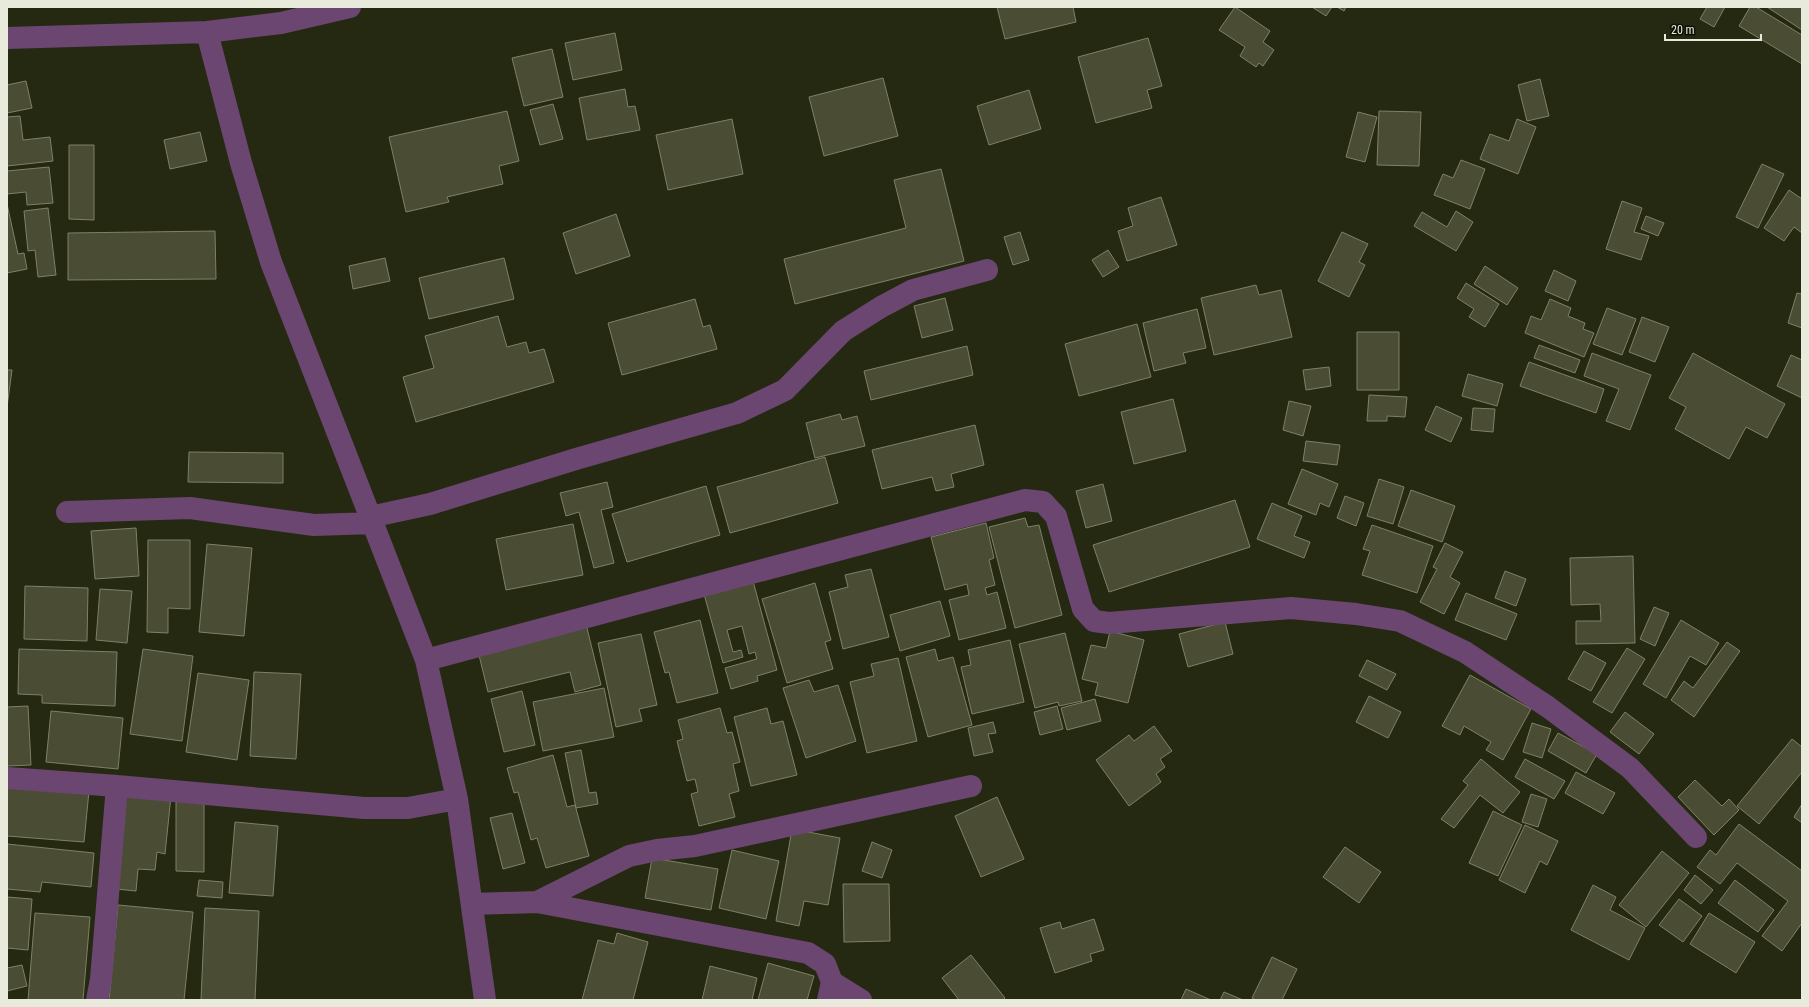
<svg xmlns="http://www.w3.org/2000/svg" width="1809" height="1007" viewBox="0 0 1809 1007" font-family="'Roboto Condensed',sans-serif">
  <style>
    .building { fill: #4a4d34; stroke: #7d8166 }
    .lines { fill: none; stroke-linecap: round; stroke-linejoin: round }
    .minor { stroke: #6b4671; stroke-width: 22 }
  </style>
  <rect width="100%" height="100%" fill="#262911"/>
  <!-- building -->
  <path class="building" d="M997 7H1073L1076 22 1005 39Z
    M1235 7 1270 31 1263 42 1274 50 1263 66 1259 63 1256 67 1240 56 1245 47 1219 30Z
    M1312 7H1332L1326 16Z
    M1337 7H1346L1344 11Z
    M1707 7H1725L1714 27 1700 19Z
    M1750 7H1756L1802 35V64L1739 26Z
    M1767 7H1802V30Z
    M615 33 622 70 573 80 565 43Z
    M1148 38 1162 86 1147 90 1152 108 1096 123 1078 57Z
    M552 49 563 97 524 106 512 58Z
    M883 78 898 136 824 156 809 97Z
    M1540 79 1549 116 1527 121 1518 85Z
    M26 81 32 108 7 113V85Z
    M625 89 628 107 635 106 640 130 587 140 579 98Z
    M1029 90 1041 129 989 145 977 106Z
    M553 104 563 139 540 145 530 110Z
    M507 111 519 161 499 166 503 184 447 197 449 202 406 212 389 137Z
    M1379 111 1421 112 1419 166 1377 165Z
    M1358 112 1377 117 1365 162 1346 157Z
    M20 116 23 140 50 137 53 161 7 166V117Z
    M732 119 743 174 668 190 656 135Z
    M1517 119 1536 127 1518 174 1480 159 1490 134 1509 141Z
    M200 132 207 161 170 169 164 140Z
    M69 145H94V220L69 219Z
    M1461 160 1485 169 1470 209 1434 195 1443 174 1453 178Z
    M1762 164 1784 174 1758 228 1736 217Z
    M49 167 53 203 27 205 26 192 7 194V171Z
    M941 169 964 261 795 304 784 259 906 228 894 180Z
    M1789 190 1802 199V233L1794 227 1784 241 1764 228Z
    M1161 197 1177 245 1127 261 1118 231 1133 226 1128 208Z
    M1622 201 1642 208 1634 232 1649 236 1641 260 1606 249Z
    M7 204 18 254 24 253 27 269 7 273Z
    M48 208 56 275 38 277 35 250 28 251 24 211Z
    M1456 211 1473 222 1456 251 1414 226 1422 212 1447 227Z
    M616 214 630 256 576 274 563 233Z
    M1646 216 1664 223 1658 236 1641 229Z
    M215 231 216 279 68 280V233Z
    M1020 232 1029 260 1013 265 1004 237Z
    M1342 232 1368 244 1359 262 1365 265 1349 297 1318 281Z
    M1108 250 1119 267 1103 277 1092 260Z
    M385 258 390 281 353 289 349 266Z
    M504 258 514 299 429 319 419 278Z
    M1485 266 1518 288 1507 305 1474 284Z
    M1554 270 1576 281 1568 301 1545 291Z
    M1466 283 1499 304 1485 327 1469 317 1474 309 1457 298Z
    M1256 285 1259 295 1281 290 1292 337 1214 355 1201 298Z
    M1797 293 1802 294V328L1788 323Z
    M945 298 953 330 922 338 914 306Z
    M695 299 703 327 710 325 717 349 622 375 608 323Z
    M1550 299 1571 308 1568 316 1585 323 1583 329 1594 333 1584 357 1525 333 1531 316 1541 320Z
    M1607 308 1636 319 1622 355 1593 344Z
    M1197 309 1206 348 1183 353 1186 363 1154 371 1143 323Z
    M498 316 507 347 526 342 529 353 544 349 554 382 416 422 403 377 434 368 425 336Z
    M1642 317 1669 327 1655 362 1629 352Z
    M1137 324 1151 377 1079 396 1065 344Z
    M1357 332H1399V390H1357Z
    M1539 345 1580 360 1575 373 1534 358Z
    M967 346 973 375 871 400 864 371Z
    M1592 353 1651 375 1630 430 1606 421 1619 389 1584 376Z
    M1693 353 1785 404 1767 438 1746 427 1729 459 1675 429 1686 407 1669 398Z
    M1791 355 1802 360V398L1777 386Z
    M1529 362 1604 389 1596 413 1520 386Z
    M1329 367 1331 386 1306 390 1303 370Z
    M7 370H12L7 407Z
    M1468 374 1503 384 1497 406 1462 396Z
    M1369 395 1407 397 1405 417 1387 416V421H1367Z
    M1173 399 1186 451 1134 464 1121 412Z
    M1289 401 1311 406 1303 436 1283 430Z
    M1436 406 1462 418 1451 442 1425 430Z
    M1473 408 1495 409 1493 432 1471 430Z
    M840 414 842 420 857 416 865 446 815 458 806 423Z
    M975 425 984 465 951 474 954 487 936 491 932 477 882 489 872 450Z
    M1306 441 1340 445 1337 465 1303 461Z
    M189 452 283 453V483L188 482Z
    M825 457 838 503 730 533 717 487Z
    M1302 469 1338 484 1329 507 1320 503 1316 515 1288 504Z
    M1379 479 1404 487 1393 524 1367 516Z
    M607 482 613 507 601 510 614 563 594 568 579 512 566 516 560 493Z
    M1103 484 1112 521 1086 528 1076 491Z
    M706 486 720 535 627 562 612 514Z
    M1411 490 1455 506 1442 542 1398 526Z
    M1345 496 1364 503 1356 526 1337 518Z
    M1235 500 1250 547 1109 592 1093 545Z
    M1272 503 1302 516 1294 536 1310 542 1304 558 1257 539Z
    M1025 518 1028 527 1039 525 1062 615 1015 628 989 527Z
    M986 523 994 558 989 560 995 585 985 588 987 595 997 592 1006 628 959 640 949 600 969 595 967 584 945 590 931 537Z
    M573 524 583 575 506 590 496 539Z
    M1372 525 1433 546 1417 593 1362 575 1370 551 1363 549Z
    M136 528 139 576 95 579 91 531Z
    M148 540H190V609L168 608V633L147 632Z
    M1445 543 1463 552 1450 577 1460 583 1444 614 1420 602 1437 569 1433 567Z
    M207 544 252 548 244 636 199 632Z
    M1633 556 1635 643 1576 644V621H1601L1600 604 1571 605 1570 558Z
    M871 569 889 637 843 649 829 592 848 587 845 575Z
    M1505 571 1526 579 1516 606 1495 598Z
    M753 581 777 670 757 676 758 681 731 689 725 668 757 659 755 652 749 654 742 626 727 630 733 652 741 650 743 657 723 663 704 594Z
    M815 583 831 640 825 642 833 669 787 683 762 599Z
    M25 586 88 588 87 641 24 639Z
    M100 589 132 591 127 643 96 640Z
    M1466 593 1517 614 1506 640 1455 620Z
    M940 601 950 636 900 651 890 615Z
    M1654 607 1669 613 1655 646 1640 639Z
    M700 620 718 693 677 703 669 672 665 673 654 632Z
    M1681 620 1719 643 1706 665 1690 656 1666 698 1643 684Z
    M1225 622 1233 654 1188 667 1179 634Z
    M586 624 601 685 575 692 570 672 488 692 478 651Z
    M1110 631 1144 640 1128 703 1095 695 1098 683 1082 679 1091 645 1106 648Z
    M1065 633 1082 701 1059 706 1058 702 1035 708 1019 644Z
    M641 634 657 705 639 709 642 721 616 727 598 643Z
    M1010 640 1024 702 972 714 961 667 971 665 968 650Z
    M1727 642 1740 651 1694 717 1671 700 1684 681 1693 688Z
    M1627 648 1645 659 1612 713 1593 702Z
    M19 649 117 652 115 706 42 703V695L18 694Z
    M143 649 193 656 182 741 130 734Z
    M935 649 938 661 953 657 972 725 928 737 906 657Z
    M1584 651 1606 663 1591 691 1568 679Z
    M898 658 917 741 867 753 850 682 874 676 871 664Z
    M1367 660 1396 674 1387 690 1359 676Z
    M254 672 301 674 296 759 250 756Z
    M198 673 249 680 237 760 186 752Z
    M1470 675 1531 709 1503 760 1486 750 1491 742 1464 726 1460 735 1442 726Z
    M809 680 814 692 838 685 856 741 806 758 783 688Z
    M604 688 614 737 543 751 533 702Z
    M522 691 535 745 504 752 491 699Z
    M1369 696 1401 712 1388 738 1356 722Z
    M1095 699 1101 721 1067 730 1061 708Z
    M28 706 31 765 7 766V707Z
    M1057 706 1063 729 1040 735 1034 712Z
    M720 708 727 733 732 732 740 762 733 764 739 791 729 794 735 817 699 826 691 794 698 792 695 779 687 781 677 741 683 739 678 720Z
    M767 708 771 724 783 721 797 775 751 786 734 717Z
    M51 711 123 718 118 769 46 762Z
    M1625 712 1654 734 1639 754 1610 732Z
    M993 722 996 733 988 734 993 752 974 756 968 728Z
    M1532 723 1551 729 1542 758 1523 752Z
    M1154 726 1172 751 1160 759 1165 767 1156 774 1161 782 1129 806 1096 760 1129 735 1134 741Z
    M1558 733 1597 754 1586 773 1548 751Z
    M1792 739 1802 747V772L1759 824 1737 806Z
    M581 750 589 793 596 792 598 804 576 808 565 753Z
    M553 755 567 807 575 805 589 856 546 868 537 838 531 840 518 792 514 793 507 768Z
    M1481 759 1520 792 1503 813 1480 795 1454 828 1441 819 1468 785 1463 781Z
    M1525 759 1565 781 1554 799 1515 777Z
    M1576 772 1615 793 1603 814 1565 793Z
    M1695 780 1722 806 1729 799 1739 810 1714 835 1678 797Z
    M7 784 89 791 84 842 7 836Z
    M126 791 171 796 165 854 157 852 155 870 138 869 136 891 116 889Z
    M1531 794 1547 799 1538 827 1522 822Z
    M997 797 1024 859 981 877 955 816Z
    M176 801H204V872L176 871Z
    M1802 804V823L1794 817Z
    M1493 811 1522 825 1498 876 1469 863Z
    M512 813 525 863 503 869 490 818Z
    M235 822 278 826 273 896 229 893Z
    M1739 824 1802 871V923L1782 951 1762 936 1788 901 1737 863 1720 884 1697 867 1710 850 1716 855Z
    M1525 825 1558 841 1547 865 1540 861 1525 893 1499 880Z
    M792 829 840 838 828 905 804 901 799 926 776 921Z
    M872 842 892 850 882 878 862 871Z
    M7 844 94 853 91 887 42 882 40 892 7 889Z
    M1345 847 1381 872 1359 903 1323 877Z
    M732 850 779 861 766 919 719 908Z
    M1662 851 1689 873 1646 927 1619 905Z
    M652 858 718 869 711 910 645 898Z
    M1695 875 1713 890 1701 904 1684 890Z
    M199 880 223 882 222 898 197 896Z
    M1735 880 1774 910 1758 932 1718 903Z
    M843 884H889L890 941 844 942Z
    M1593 885 1616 897 1610 910 1645 928 1629 960 1571 930Z
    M7 897 32 899 28 950 7 948Z
    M1679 899 1702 916 1683 942 1659 925Z
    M118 905 193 912 184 1000H109Z
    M205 908 259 911 255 1000H201Z
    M35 913 90 917 83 1000H28Z
    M1709 913 1755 942 1736 973 1690 944Z
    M1094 919 1104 950 1090 954 1092 961 1055 973 1040 928 1060 922 1062 929Z
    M617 933 648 942 633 1000H582L598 940 614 944Z
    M971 955 1005 998 1003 1000H959L942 978Z
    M1272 957 1297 969 1282 1000H1256L1252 998Z
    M768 963 814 976 807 1000H758Z
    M22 965 27 986 7 991V968Z
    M710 966 757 978 752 1000H702Z
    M1186 989 1211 1000H1181Z
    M1224 992 1243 1000H1220Z"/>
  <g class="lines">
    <!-- minor -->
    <path class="minor" d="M207 32 241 163 271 262 426 660 457 799 485 1000
      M7 38 207 32 281 23 350 7
      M67 512 190 508 314 525 373 523
      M370 517 430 504 576 459 737 413 785 390 843 331 881 307 913 290 987 270
      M426 660 1025 500 1043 502 1056 516 1083 609 1094 621 1109 623 1291 608 1356 614 1400 621 1465 652 1548 707 1630 768 1696 837
      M7 778 117 786 364 808H408L457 799
      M537 902 629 856 657 850 695 846 971 786
      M473 904 537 902 808 953 825 964 832 982 828 1000
      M832 982 861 1000
      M97 1000 101 979 117 786"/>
  </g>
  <!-- border -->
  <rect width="1809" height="1007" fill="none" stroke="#e8ebdc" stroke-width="16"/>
  <!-- scale -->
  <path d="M1665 34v6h96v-6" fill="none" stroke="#e8ebdc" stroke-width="2"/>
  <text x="1671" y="34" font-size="12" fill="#e8ebdc" stroke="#0f1107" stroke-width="3" paint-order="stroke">20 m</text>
</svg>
